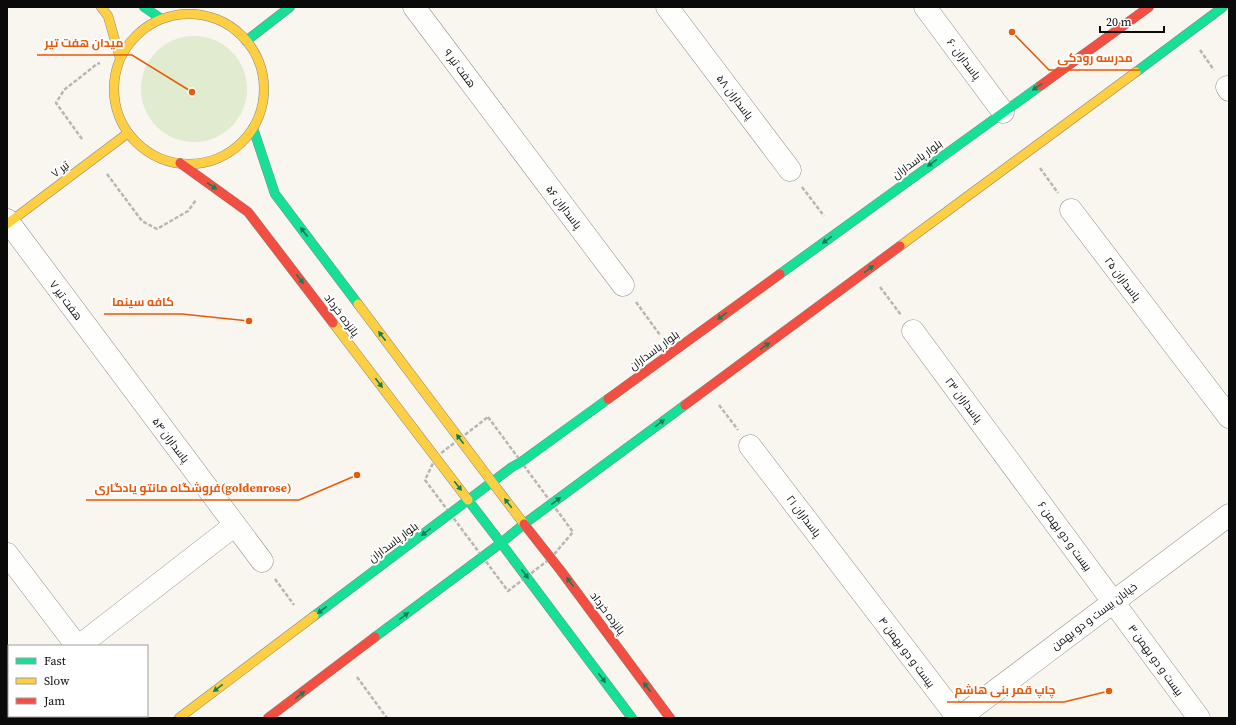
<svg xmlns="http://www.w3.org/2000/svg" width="1236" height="725" viewBox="0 0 1236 725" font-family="'Source Serif 4',Cairo,serif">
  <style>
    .green { fill: #e0ebd0 }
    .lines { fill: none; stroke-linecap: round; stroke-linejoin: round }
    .street-casing { stroke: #91908d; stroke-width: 23 }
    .fast-casing { stroke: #888783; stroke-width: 10 }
    .slow-casing { stroke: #888783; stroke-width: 10 }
    .jam-casing { stroke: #888783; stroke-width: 10 }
    .path { stroke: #b7b6b5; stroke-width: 2.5; stroke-dasharray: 4 2; stroke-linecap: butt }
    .street { stroke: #fefefc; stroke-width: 22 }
    .fast { stroke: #16e098; stroke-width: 9 }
    .slow { stroke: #ffcf43; stroke-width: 9 }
    .jam { stroke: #f24e42; stroke-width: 9 }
    .oneway { fill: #118058 }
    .labels { text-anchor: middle; stroke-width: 4; stroke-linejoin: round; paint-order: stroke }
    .street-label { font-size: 11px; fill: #0a0a0a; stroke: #fff }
    .leader { fill: none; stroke: #e8590c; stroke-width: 1.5 }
    .callout-dot { fill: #e8590c; stroke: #fff; stroke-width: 1.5 }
    .callout-label { font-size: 12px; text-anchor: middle; font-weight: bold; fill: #e8590c; stroke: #fff; stroke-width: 4; stroke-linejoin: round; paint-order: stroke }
  </style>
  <rect width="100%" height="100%" fill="#f8f6ee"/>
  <!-- green -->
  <path class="green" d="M141 89a53 53 0 1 1 106 0a53 53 0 1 1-106 0Z"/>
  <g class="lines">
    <!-- street casing -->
    <g class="street-casing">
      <path id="street" d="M414 7 623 285
        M667 7 790 170
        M925 7 1003 112
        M1227 87 1229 90
        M1071 210 1229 417
        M7 220 262 561
        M913 331 1199 718
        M750 446 958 718
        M7 554 77 646
        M79 646 235 525
        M7 701 9 700
        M959 718 1229 515"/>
    </g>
    <!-- fast casing -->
    <g class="fast-casing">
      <path id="fast" d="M144 7 160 18
        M246 41 290 7
        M1136 72 1223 7
        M253 128 275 194 358 304
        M780 274 1040 86
        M468 500 501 543
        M501 543 632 718
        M314 616 512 467 521 462 608 399
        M375 637 501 543 524 524 685 405"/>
    </g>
    <!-- slow casing -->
    <g class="slow-casing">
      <path id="slow" d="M101 7 108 16 120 58
        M114 89a75 75 0 1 1 150 0a75 75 0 1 1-150 0Z
        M7 224 128 133
        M900 246 1136 72
        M358 304 492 482
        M333 323 468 500
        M492 482 524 524
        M179 718 314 616"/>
    </g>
    <!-- jam casing -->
    <g class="jam-casing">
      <path id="jam" d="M1040 86 1149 7
        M180 163 248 212 333 323
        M608 399 780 274
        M685 405 900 246
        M524 524 561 571 670 718
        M268 718 375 637"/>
    </g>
    <!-- path -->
    <path class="path" d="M1200 50 1214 70
      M82 139 56 103 64 90 97 64 100 63
      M1040 168 1058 193
      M107 174 142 221 157 229 188 211 196 200
      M802 187 824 216
      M880 287 901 315
      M636 302 660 335
      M719 405 738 430
      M488 417 573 532 551 558 508 591 425 480 436 457Z
      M275 579 294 605
      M357 677 387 718"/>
    <!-- street -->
    <use href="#street" class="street"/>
    <!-- fast -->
    <use href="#fast" class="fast"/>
    <!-- slow -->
    <use href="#slow" class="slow"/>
    <!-- jam -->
    <use href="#jam" class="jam"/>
  </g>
  <!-- one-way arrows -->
  <defs><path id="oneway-solid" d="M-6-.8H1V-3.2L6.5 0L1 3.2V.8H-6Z"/></defs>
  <g class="oneway">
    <use href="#oneway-solid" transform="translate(1037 87) rotate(145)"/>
    <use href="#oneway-solid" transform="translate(932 163) rotate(144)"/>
    <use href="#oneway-solid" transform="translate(212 186) rotate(35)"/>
    <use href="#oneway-solid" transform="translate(304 232) rotate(-127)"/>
    <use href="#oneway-solid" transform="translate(827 240) rotate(144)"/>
    <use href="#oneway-solid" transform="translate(869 269) rotate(-37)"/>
    <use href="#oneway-solid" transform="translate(300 279) rotate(53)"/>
    <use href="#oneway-solid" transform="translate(722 316) rotate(144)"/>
    <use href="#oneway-solid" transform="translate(382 336) rotate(-127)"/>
    <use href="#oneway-solid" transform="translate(765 346) rotate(-36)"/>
    <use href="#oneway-solid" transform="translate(379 383) rotate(53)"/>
    <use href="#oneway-solid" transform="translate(660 423) rotate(-37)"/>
    <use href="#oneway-solid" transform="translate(460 439) rotate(-127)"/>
    <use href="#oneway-solid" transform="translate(458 486) rotate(52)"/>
    <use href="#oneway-solid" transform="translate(556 501) rotate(-37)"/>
    <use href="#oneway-solid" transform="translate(508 503) rotate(-128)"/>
    <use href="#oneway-solid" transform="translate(426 532) rotate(143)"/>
    <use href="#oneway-solid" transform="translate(525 574) rotate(53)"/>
    <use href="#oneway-solid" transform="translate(570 582) rotate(-127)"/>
    <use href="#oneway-solid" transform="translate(322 610) rotate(143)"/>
    <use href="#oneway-solid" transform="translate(404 616) rotate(-37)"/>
    <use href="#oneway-solid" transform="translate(602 678) rotate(53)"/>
    <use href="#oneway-solid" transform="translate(647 687) rotate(-127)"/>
    <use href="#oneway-solid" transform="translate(218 688) rotate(143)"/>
    <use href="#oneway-solid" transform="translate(300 695) rotate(-37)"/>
  </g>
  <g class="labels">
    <!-- street labels -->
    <g class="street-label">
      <text transform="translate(964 59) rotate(53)" y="4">پاسداران ۶۰</text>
      <text transform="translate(460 68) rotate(53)" y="4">هفت تیر ۹</text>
      <text transform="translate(735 97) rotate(53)" y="4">پاسداران ۵۸</text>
      <text transform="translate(917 159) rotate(-36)" y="4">بلوار پاسداران</text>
      <text transform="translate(60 169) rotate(-37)" y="4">۷ تیر</text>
      <text transform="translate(564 207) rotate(53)" y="4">پاسداران ۵۶</text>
      <text transform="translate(1123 279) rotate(53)" y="4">پاسداران ۲۵</text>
      <text transform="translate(66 300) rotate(53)" y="4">هفت تیر ۷</text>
      <text transform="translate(342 315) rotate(53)" y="4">پانزده خرداد</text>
      <text transform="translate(654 350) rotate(-36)" y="4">بلوار پاسداران</text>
      <text transform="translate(964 400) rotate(53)" y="4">پاسداران ۲۳</text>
      <text transform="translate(171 440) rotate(53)" y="4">پاسداران ۵۴</text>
      <text transform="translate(804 516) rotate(53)" y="4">پاسداران ۲۱</text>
      <text transform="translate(1065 536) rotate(54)" y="4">بیست و دو بهمن ۶</text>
      <text transform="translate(393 542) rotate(-37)" y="4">بلوار پاسداران</text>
      <text transform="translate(608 613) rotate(53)" y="4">پانزده خرداد</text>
      <text transform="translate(1094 616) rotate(-37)" y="4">خیابان بیست و دو بهمن</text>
      <text transform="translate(907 652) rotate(53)" y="4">بیست و دو بهمن ۴</text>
      <text transform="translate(1156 660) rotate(54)" y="4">بیست و دو بهمن ۳</text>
    </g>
  </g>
  <!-- callouts -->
  <path class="leader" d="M192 92L132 55H37M1012 32L1049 70H1140M249 321L182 314H104M357 475L299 500H86M1109 691L1064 702H947"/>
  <g class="callout-dot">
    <circle cx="192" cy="92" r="4"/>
    <circle cx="1012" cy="32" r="4"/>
    <circle cx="249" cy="321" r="4"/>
    <circle cx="357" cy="475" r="4"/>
    <circle cx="1109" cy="691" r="4"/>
  </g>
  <g class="callout-label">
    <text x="84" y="47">میدان هفت تیر</text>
    <text x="1095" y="62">مدرسه رودکی</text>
    <text x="143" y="306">کافه سینما</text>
    <text x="193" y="492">فروشگاه مانتو یادگاری(goldenrose)</text>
    <text x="1005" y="694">چاپ قمر بنی هاشم</text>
  </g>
  <!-- border -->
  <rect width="1236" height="725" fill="none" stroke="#0a0a0a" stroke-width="16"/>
  <!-- legend -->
  <rect x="8" y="645" width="140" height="72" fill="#ffffff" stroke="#9d9d9d"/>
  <rect x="16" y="658" width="20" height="6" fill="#16e098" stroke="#9d9d9d"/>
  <text x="44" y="665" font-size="12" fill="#0a0a0a">Fast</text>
  <rect x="16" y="678" width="20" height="6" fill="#ffcf43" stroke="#9d9d9d"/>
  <text x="44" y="685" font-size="12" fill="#0a0a0a">Slow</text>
  <rect x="16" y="698" width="20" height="6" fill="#f24e42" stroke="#9d9d9d"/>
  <text x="44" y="705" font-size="12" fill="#0a0a0a">Jam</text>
  <!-- scale -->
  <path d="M1100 26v6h64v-6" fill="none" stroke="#0a0a0a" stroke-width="2"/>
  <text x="1106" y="26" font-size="12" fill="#0a0a0a" stroke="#ffffff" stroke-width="3" paint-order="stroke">20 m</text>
</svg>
